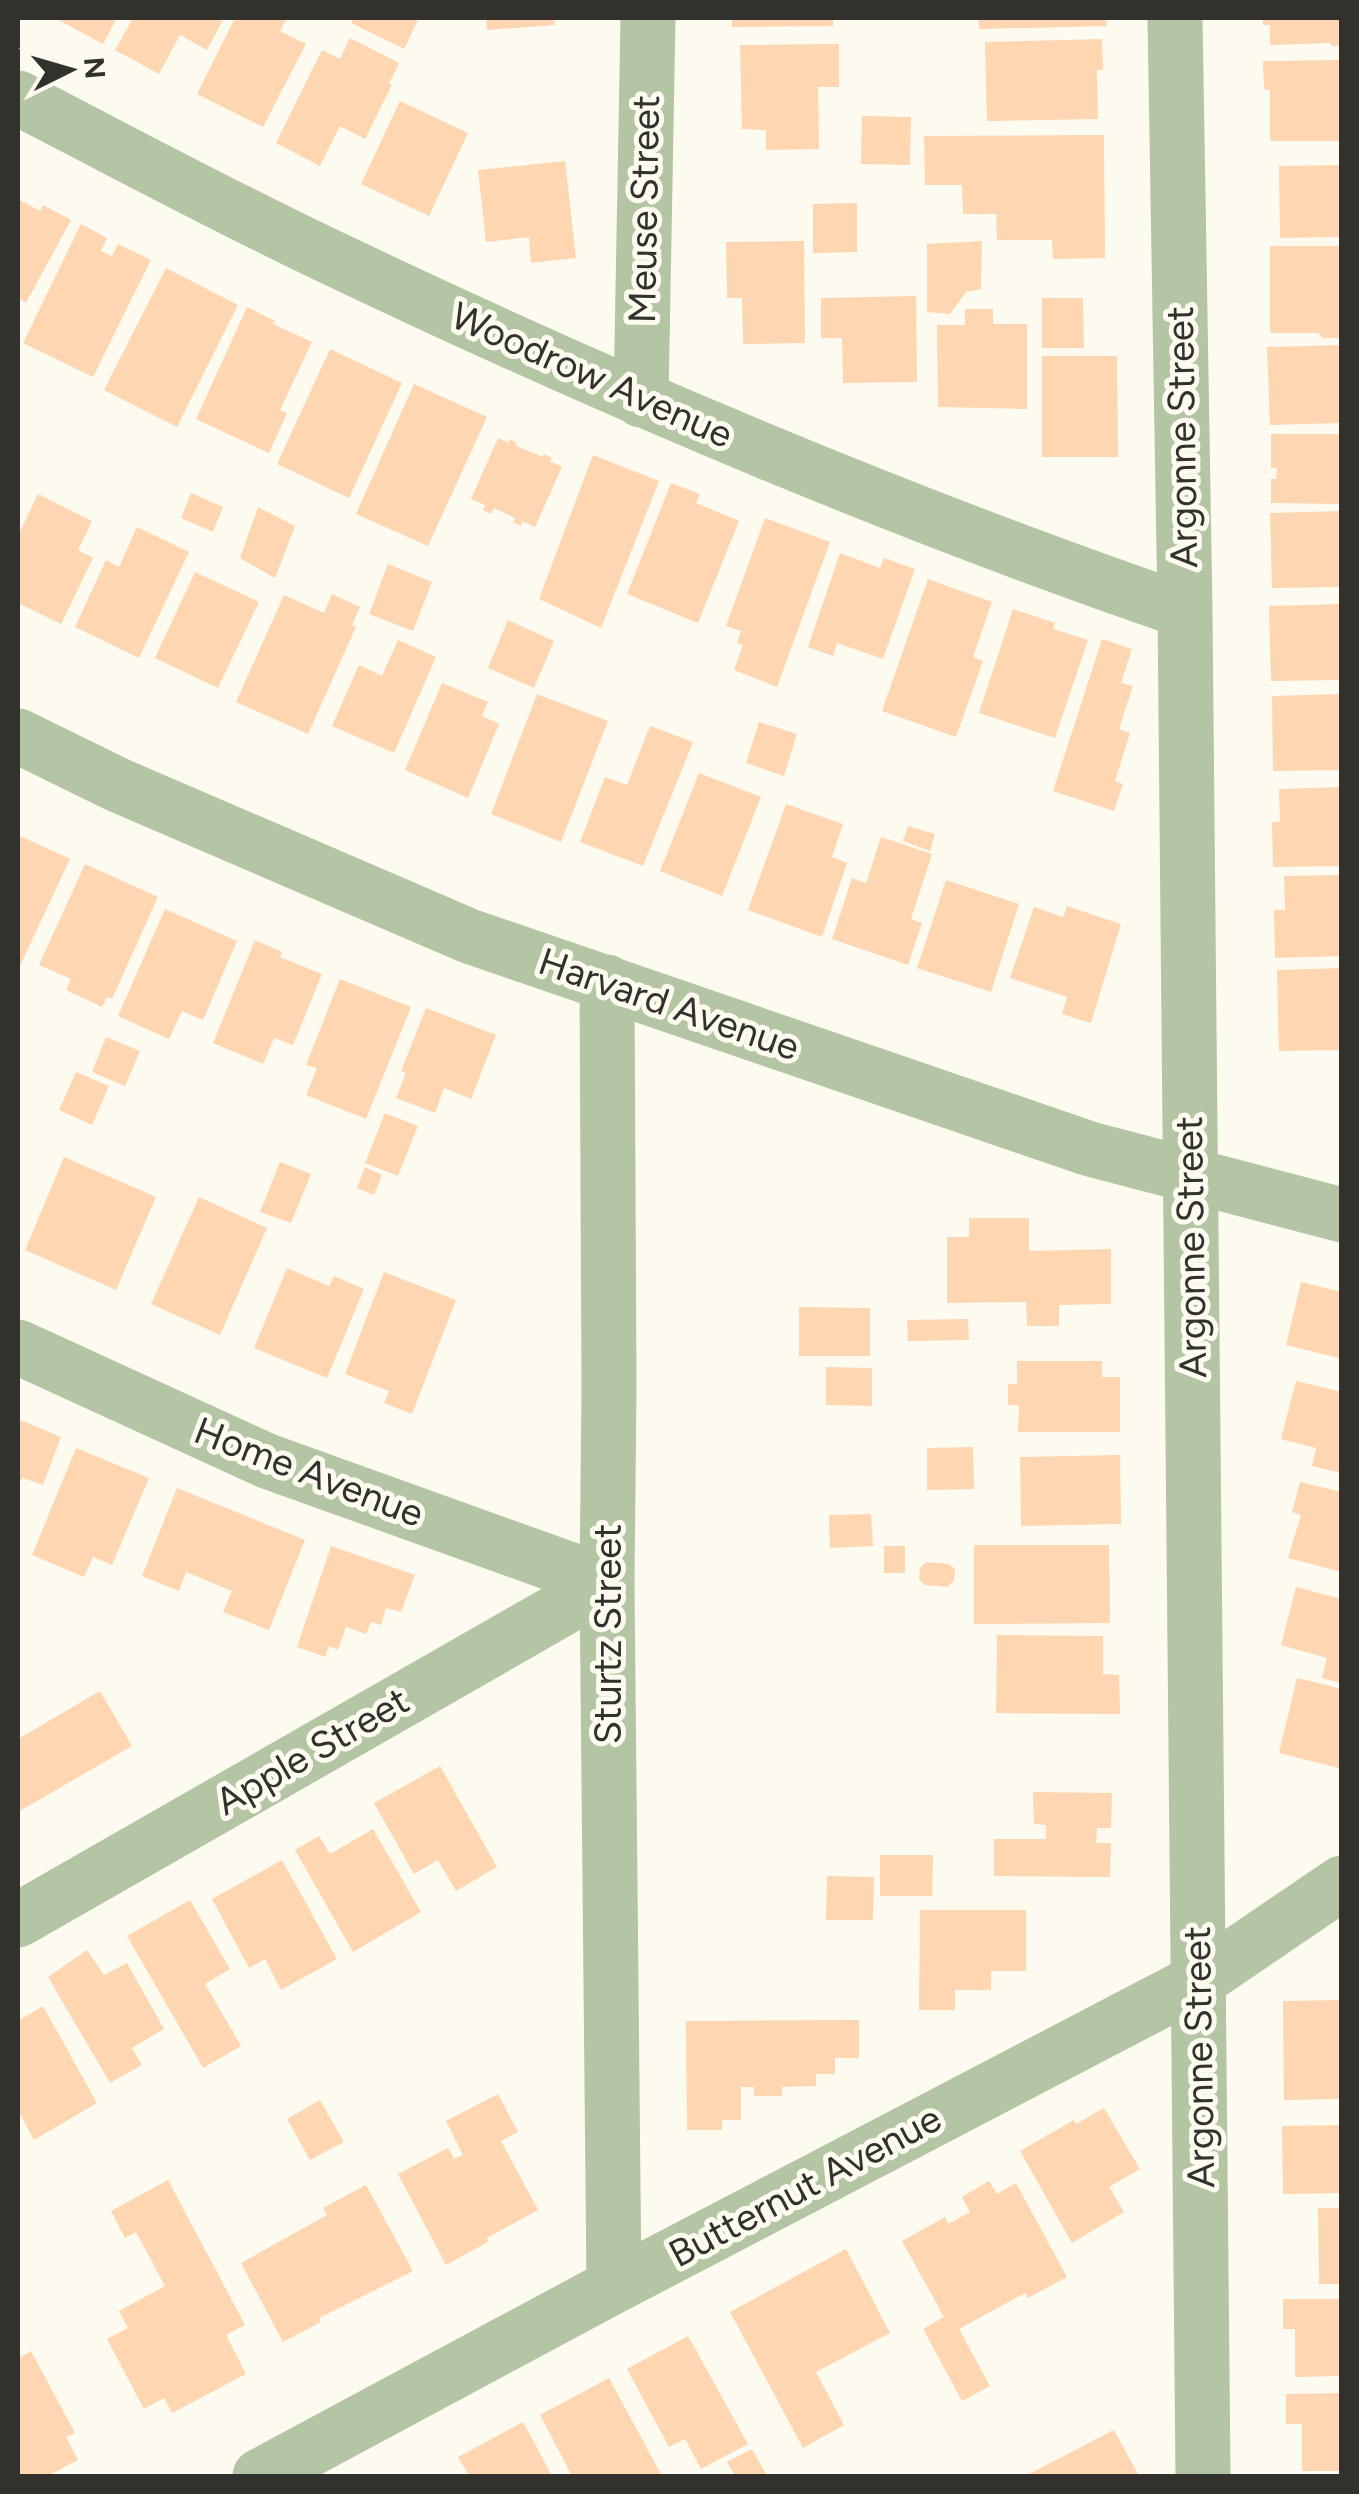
<svg xmlns="http://www.w3.org/2000/svg" width="1359" height="2494" viewBox="0 0 1359 2494" font-family="Figtree,sans-serif">
  <style>
    .building { fill: #fed6b1 }
    .lines { fill: none; stroke-linecap: round; stroke-linejoin: round }
    .minor { stroke: #b4c5a4; stroke-width: 55 }
    .labels { text-anchor: middle; stroke-width: 10; stroke-linejoin: round; paint-order: stroke }
    .street-label { font-size: 38px; fill: #32312d; stroke: #fdfaf0 }
  </style>
  <rect width="100%" height="100%" fill="#fdfaf0"/>
  <!-- building -->
  <path class="building" d="M55 18H117L103 44Z
    M133 18H224L207 50 180 35 159 74 115 50Z
    M235 18H287L280 31 306 44 263 127 197 94Z
    M354 18H419L404 49 351 23Z
    M486 18H554L555 25 487 30Z
    M732 18H833V26L732 27Z
    M979 18H1106L1107 26 979 29Z
    M1263 18H1342V46H1331V43L1270 45V25H1263Z
    M350 38 399 63 389 84 392 85 365 139 340 126 320 166 276 143 322 50 340 59Z
    M1102 39 1103 70H1097L1098 119 987 121 985 42Z
    M839 44V87H818L819 149 766 150V130L742 129 740 45Z
    M1342 60V141H1270V90L1264 89 1263 61Z
    M400 101 468 133 429 216 361 184Z
    M862 116 911 117 910 165 861 164Z
    M1104 135 1105 258 1053 259 1052 240H997L996 214H963L962 185H925L924 136Z
    M565 161 576 258 531 263 529 237 486 242 478 170Z
    M1342 165V237L1280 238 1279 166Z
    M18 199 40 211 43 205 71 220 26 303 18 298Z
    M857 203V252L813 253V204Z
    M81 224 107 238 101 251 112 256 118 244 151 260 93 377 23 343Z
    M804 241 805 343 743 344 742 298H727L726 242Z
    M982 241 981 289 966 292 950 314 927 312V244Z
    M1270 246H1342V338H1322L1319 333H1270Z
    M166 268 238 305 177 427 104 390Z
    M916 296 917 382 843 383 842 338H821V298Z
    M1042 298H1083L1084 348H1042Z
    M247 307 275 321 273 324 312 342 280 410 287 413 269 453 196 419Z
    M965 309H993V324H1027V409L938 407 937 325H965Z
    M1342 345V423L1270 425 1267 347Z
    M330 349 402 383 349 498 277 464Z
    M1042 356H1117L1118 457H1042Z
    M414 384 487 417 428 546 356 514Z
    M1271 434H1342V504L1271 503V479H1276L1277 468H1271Z
    M498 438 509 443 510 439 517 443 516 446 543 457 544 454 552 458 550 461 562 467 535 527 522 521 521 526 513 522 515 518 494 508 491 514 483 510 485 505 471 499Z
    M593 455 659 481 601 628 539 599Z
    M671 483 700 494 696 503 739 521 698 623 627 594Z
    M191 493 223 507 213 532 181 518Z
    M38 494 92 521 78 550 93 558 61 624 18 603V536Z
    M258 507 295 526 275 578 240 558Z
    M1342 511V587L1272 588 1270 513Z
    M765 518 830 542 777 687 734 670 743 645 737 643 741 631 726 626Z
    M137 527 189 552 139 658 75 627 106 560 119 567Z
    M840 553 880 568 884 558 915 569 883 659 837 643 833 656 808 647Z
    M388 564 432 582 413 631 369 614Z
    M195 572 259 602 218 688 155 658Z
    M928 579 992 602 973 657 983 661 956 737 882 711Z
    M332 594 360 607 352 625 356 627 308 734 236 702 284 595 324 613Z
    M1342 604V680L1271 681 1269 606Z
    M1013 609 1055 623 1053 629 1088 640 1055 738 979 713Z
    M508 620 554 641 534 688 488 668Z
    M1102 639 1132 649 1121 683 1133 686 1119 729 1130 733 1115 781 1123 784 1114 811 1053 791Z
    M398 640 436 657 394 753 332 726 359 665 382 676Z
    M442 683 488 702 482 716 499 724 468 798 405 770Z
    M537 694 608 721 561 842 491 814Z
    M1342 694V770L1273 771 1272 696Z
    M759 722 797 734 784 776 746 763Z
    M650 726 693 742 643 866 580 842 605 777 627 785Z
    M699 773 761 797 722 896 660 871Z
    M1342 787V866L1273 867 1272 822H1280L1279 789Z
    M786 804 843 824 832 857 847 863 822 937 748 910Z
    M908 826 935 834 930 851 903 841Z
    M18 835 70 859 18 970Z
    M881 837 932 854 911 919 922 923 908 965 832 939 852 878 866 883Z
    M85 864 158 897 112 999 107 997 102 1007 66 990 71 979 39 965Z
    M1342 875V956L1275 958 1274 910H1285L1284 876Z
    M946 880 1019 904 991 992 917 968Z
    M1067 906 1121 924 1091 1023 1062 1014 1067 997 1010 978 1034 907 1063 917Z
    M165 909 237 941 203 1020 182 1011 169 1039 118 1016Z
    M255 940 282 952 280 957 322 974 293 1045 274 1038 263 1064 213 1043Z
    M1342 968V1050L1279 1051 1277 970Z
    M340 979 411 1007 366 1119 306 1095 317 1068 306 1065Z
    M426 1008 496 1035 471 1099 444 1088 435 1113 396 1098 406 1073 401 1071Z
    M106 1037 140 1051 125 1086 92 1072Z
    M76 1072 109 1086 92 1125 59 1110Z
    M385 1113 418 1126 398 1176 365 1163Z
    M64 1157 156 1197 116 1290 25 1250Z
    M280 1162 311 1174 291 1223 260 1212Z
    M365 1167 382 1175 374 1195 357 1188Z
    M199 1197 267 1228 220 1335 151 1304Z
    M969 1218H1029V1251L1111 1249V1304L1059 1305V1326H1027L1026 1302 947 1303V1237H969Z
    M287 1268 329 1286 334 1276 364 1289 327 1378 254 1348Z
    M384 1272 456 1300 412 1414 384 1403 389 1391 345 1374Z
    M1301 1282 1342 1292V1359L1286 1345Z
    M799 1307 870 1308V1356H799Z
    M968 1319 969 1340 908 1341 907 1320Z
    M1017 1361H1102V1377H1120V1432H1018L1019 1405H1008V1384H1017Z
    M826 1367 872 1368V1406L826 1405Z
    M1296 1381 1342 1392V1473L1312 1466 1316 1448 1281 1439Z
    M18 1419 61 1437 43 1485 23 1478 18 1482Z
    M973 1447 974 1489 927 1490V1448Z
    M76 1448 149 1478 112 1565 93 1557 84 1577 32 1555Z
    M1120 1455 1121 1524 1021 1526 1020 1457Z
    M1300 1482 1342 1492V1572L1288 1558 1301 1515 1292 1512Z
    M177 1488 305 1540 269 1630 223 1612 232 1591 186 1572 179 1591 142 1576Z
    M871 1514 873 1546 830 1548 829 1515Z
    M974 1545H1109L1110 1623 974 1624Z
    M331 1546 415 1575 401 1612 386 1608 381 1625 371 1622 366 1634 346 1627 338 1650 329 1646 325 1657 297 1647Z
    M884 1546H905V1573H884Z
    M926 1562 948 1564 955 1569 954 1581 947 1587 925 1585 919 1579 920 1568Z
    M1296 1587 1342 1599V1683L1322 1678 1327 1658 1281 1645Z
    M997 1635 1103 1636V1674L1119 1675 1120 1714 996 1713Z
    M1297 1678 1342 1689 1339 1768 1279 1753Z
    M100 1691 132 1746 18 1812V1739Z
    M440 1766 497 1867 456 1891 438 1860 414 1874 374 1803Z
    M1033 1792 1112 1793 1111 1828H1097L1096 1843H1111L1110 1877 994 1876V1839H1046V1825L1034 1824Z
    M373 1829 421 1912 353 1952 295 1850 319 1836 330 1854Z
    M880 1855H933L932 1896H880Z
    M282 1860 337 1959 281 1990 265 1959 249 1968 212 1899Z
    M827 1876 874 1877 873 1920H826Z
    M190 1900 230 1969 205 1984 241 2046 203 2068 127 1936Z
    M920 1910H1026V1971H991V1990H955V2010H919Z
    M87 1950 104 1975 127 1963 164 2029 132 2048 142 2065 110 2083 48 1977Z
    M1342 2000V2099L1284 2100 1283 2001Z
    M43 2006 97 2103 34 2140 18 2110V2021Z
    M859 2020V2058H835V2074H816V2086L782 2087V2096H754V2087H741V2120H722V2130H687L686 2021Z
    M498 2094 518 2132 501 2141 538 2210 487 2238 488 2242 446 2265 398 2174 448 2148 454 2159 463 2155 446 2121Z
    M320 2100 344 2142 310 2160 287 2119Z
    M1104 2108 1140 2169 1109 2187 1124 2212 1072 2243 1020 2151 1074 2120 1076 2124Z
    M1342 2125V2193L1283 2194 1282 2126Z
    M168 2180 245 2325 226 2335 246 2374 172 2413 164 2398 144 2409 107 2339 128 2328 119 2311 165 2286 136 2232 125 2238 111 2211Z
    M989 2181 997 2194 1016 2183 1067 2277 1028 2298 1025 2293 959 2329 990 2386 962 2401 923 2329 944 2317 902 2241 945 2217 948 2224 970 2212 962 2197Z
    M366 2185 413 2271 319 2318 321 2322 283 2342 241 2263 327 2215 323 2208Z
    M1318 2208H1342V2284H1319Z
    M846 2249 890 2333 816 2372 844 2425 803 2448 730 2312Z
    M1283 2299H1342V2376L1295 2377V2329H1283Z
    M688 2336 748 2444 701 2469 685 2439 669 2447 627 2369Z
    M31 2351 75 2433 66 2437 78 2460 47 2476H18V2359Z
    M609 2378 662 2476H572L540 2415Z
    M1341 2393 1342 2471H1302V2424H1286V2394Z
    M523 2422 552 2476H469L458 2457Z
    M1114 2430 1139 2476H1025Z
    M752 2449 766 2474 735 2476 727 2462Z"/>
  <g class="lines">
    <!-- minor -->
    <path class="minor" d="M1175 18 1185 611 1203 2476
      M18 98C125 153 232 211 341 262 616 393 897 512 1185 611
      M641 400 648 18
      M18 736 118 785 469 936 1090 1149 1342 1215
      M607 982 609 1387 607 1583 614 2286
      M18 1347 267 1461 607 1583
      M18 1920 607 1583
      M260 2476 614 2286 1198 1981 1342 1883"/>
  </g>
  <g class="labels">
    <!-- street labels -->
    <g class="street-label">
      <text transform="translate(644 209) rotate(-89)" y="13">Meuse Street</text>
      <text transform="translate(592 375) rotate(24)" y="13">Woodrow Avenue</text>
      <text transform="translate(1182 437) rotate(-91)" y="13">Argonne Street</text>
      <text transform="translate(669 1004) rotate(19)" y="13">Harvard Avenue</text>
      <text transform="translate(1191 1247) rotate(-91)" y="13">Argonne Street</text>
      <text transform="translate(309 1472) rotate(21)" y="13">Home Avenue</text>
      <text transform="translate(608 1634) rotate(-90)" y="13">Sturtz Street</text>
      <text transform="translate(312 1751) rotate(-30)" y="13">Apple Street</text>
      <text transform="translate(1199 2057) rotate(-91)" y="13">Argonne Street</text>
      <text transform="translate(805 2186) rotate(-28)" y="13">Butternut Avenue</text>
    </g>
  </g>
  <!-- border -->
  <rect width="1359" height="2494" fill="none" stroke="#32312d" stroke-width="40"/>
  <!-- north arrow -->
  <g transform="translate(70 70) rotate(85)" stroke="#fdfaf0" stroke-width="8" paint-order="stroke">
  <path d="M0-8L18 38L0 25L-18 38Z" fill="#32312d"/>
  <text y="-15" font-size="28" font-weight="bold" text-anchor="middle" fill="#32312d">N</text>
  </g>
</svg>
